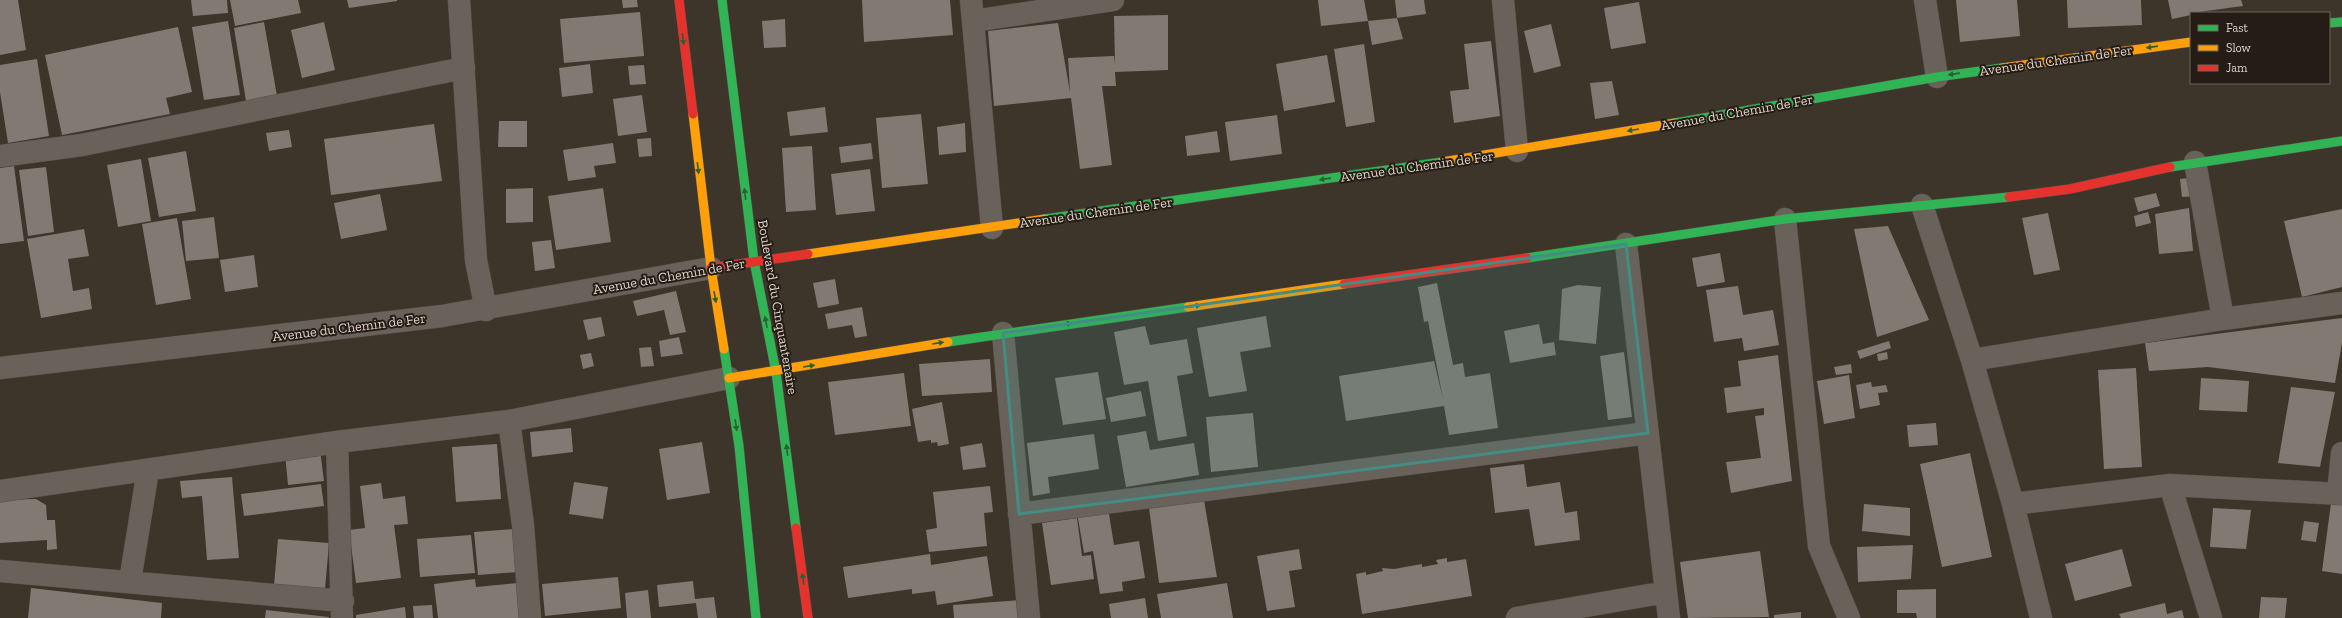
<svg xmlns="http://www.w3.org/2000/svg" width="2342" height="618" viewBox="0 0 2342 618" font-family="'Zilla Slab',serif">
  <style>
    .building { fill: #827a72 }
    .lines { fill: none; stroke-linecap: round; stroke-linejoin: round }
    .street-casing { stroke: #585047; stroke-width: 23 }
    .fast-casing { stroke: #585047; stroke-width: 10 }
    .slow-casing { stroke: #585047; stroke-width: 10 }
    .jam-casing { stroke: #585047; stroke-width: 10 }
    .street { stroke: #69625b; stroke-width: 22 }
    .fast { stroke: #30b455; stroke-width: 9 }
    .slow { stroke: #ff9f0a; stroke-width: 9 }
    .jam { stroke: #e5322d; stroke-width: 9 }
    .oneway { fill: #2a6132 }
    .marked { fill: #438d85; fill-opacity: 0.2; stroke: #438d85; stroke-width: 3; stroke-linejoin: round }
    .labels { text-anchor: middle; stroke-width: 4; stroke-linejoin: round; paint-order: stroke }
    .street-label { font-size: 14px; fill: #dfd3c9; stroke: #251d15 }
  </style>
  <rect width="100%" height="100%" fill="#3d342a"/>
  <!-- building -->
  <path class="building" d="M0 0H18L26 50 0 55Z
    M191 0H227L228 13 193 16Z
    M230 0H298L301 13 235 26Z
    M347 0H397V1L349 8Z
    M622 0H637L638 7 623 8Z
    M862 0H950L953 35 864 42Z
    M1318 0H1364L1368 21 1321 26Z
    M1395 0H1424L1426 14 1397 18Z
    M1956 0H2017L2020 36 1960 42Z
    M2067 0H2141L2142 25 2068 28Z
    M2168 0H2241L2243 6 2191 13V15L2172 19Z
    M1639 2 1646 43 1611 49 1604 8Z
    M640 12 644 56 564 63 560 19Z
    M1168 15V70L1115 72 1116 86H1102L1112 165 1080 169 1071 98 994 106 988 31 1058 23 1070 92 1068 58 1114 56 1115 65 1114 16Z
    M1397 18 1403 39 1372 45 1368 21Z
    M785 19 786 47 764 48 762 21Z
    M228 21 240 95 204 100 192 27Z
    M264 22 277 96 246 101 234 28Z
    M324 22 335 70 302 78 291 30Z
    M1551 24 1561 66 1534 73 1524 31Z
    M178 27 192 92 166 98 170 114 62 135 45 55Z
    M1491 41 1500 116 1454 123 1450 91 1469 89 1464 44Z
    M1364 44 1375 122 1346 127 1334 49Z
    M1327 55 1335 102 1284 111 1276 64Z
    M37 59 49 136 8 143 0 92V65Z
    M590 64 593 93 562 97 559 68Z
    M644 65 646 84 630 85 628 66Z
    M1612 81 1619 115 1595 119 1590 83Z
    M642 95 647 132 618 136 613 99Z
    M825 107 828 132 790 136 787 112Z
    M921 114 928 184 882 188 876 118Z
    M1277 115 1282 154 1230 161 1225 122Z
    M499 121H527V147H498Z
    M965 123 966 152 939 155 937 127Z
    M434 124 442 181 331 195 324 139Z
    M289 130 292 147 269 151 266 133Z
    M1217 131 1220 152 1187 156 1185 136Z
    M651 138 652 156 639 157 637 139Z
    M613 143 616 163 594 166 596 177 568 181 563 150Z
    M871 143 873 159 841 163 839 147Z
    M812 146 816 210 786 212 782 148Z
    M186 151 196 211 159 217 148 158Z
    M141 159 151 221 118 227 107 165Z
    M14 166 24 241 0 244V168Z
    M46 167 54 232 28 236 19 170Z
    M870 169 875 211 836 215 831 174Z
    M2197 177 2199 196 2182 197 2180 179Z
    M533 188V222L506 223V189Z
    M603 188 611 242 556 250 548 196Z
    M2156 193 2160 206 2138 212 2134 198Z
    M380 194 387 230 341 239 334 203Z
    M2189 208 2193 251 2159 254 2155 214Z
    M2342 209V287L2302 297 2284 221Z
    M2148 212 2151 223 2136 227 2134 216Z
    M2048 213 2060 270 2034 275 2022 218Z
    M214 217 219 258 186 261 182 221Z
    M177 218 191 299 156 305 142 224Z
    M1888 226 1929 320 1877 337 1854 229Z
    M84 229 89 256 68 259 73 291 89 288 92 309 41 318 27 239Z
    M551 240 555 268 535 271 532 242Z
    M1720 253 1725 282 1697 287 1692 258Z
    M254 255 258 287 225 292 220 260Z
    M835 279 839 304 818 308 813 283Z
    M1437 283 1453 365 1463 363 1465 377 1490 373 1498 428 1449 435 1444 406 1346 421 1339 376 1434 361 1443 399 1428 321 1424 322 1418 287Z
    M1578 285 1601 287 1596 344 1559 340 1562 289Z
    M1738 286 1743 315 1773 310 1779 345 1744 351 1742 338 1714 342 1706 290Z
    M676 291 686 332 670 335 664 310 637 316 633 301Z
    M862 307 867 336 855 338 852 325 828 329 825 314Z
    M1266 316 1271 347 1240 352 1247 391 1209 397 1197 328Z
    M601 317 605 336 588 340 583 320Z
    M2342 318V343L2335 383 2208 367 2149 371 2145 343Z
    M1539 324 1543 344 1554 342 1556 355 1510 363 1504 331Z
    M1145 326 1150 345 1187 339 1193 373 1177 376 1187 436 1158 441 1148 381 1124 385 1114 332Z
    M679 337 683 354 661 357 659 341Z
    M1889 341 1891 348 1860 359 1857 351Z
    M651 347 654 366 641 367 639 348Z
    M1624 352 1632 417 1608 420 1600 356Z
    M1887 352 1888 359 1878 361 1877 354Z
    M591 353 594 366 583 369 580 355Z
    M1778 355 1792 481 1731 493 1726 462 1761 458 1755 416 1764 415V408L1727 413 1724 388 1741 386 1738 361Z
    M990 359 992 392 922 396 919 364Z
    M1851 364 1852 373 1836 375 1834 367Z
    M2136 368 2142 467 2104 469 2098 370Z
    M1098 372 1106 419 1063 425 1055 378Z
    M904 373 911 426 835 435 828 382Z
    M1849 375 1855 418 1824 424 1817 381Z
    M2201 378 2249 381 2247 412 2199 410Z
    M1871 382 1872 387 1886 385 1888 392 1878 393 1880 405 1860 409 1856 385Z
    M2291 387 2335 392 2320 467 2278 463Z
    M1141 391 1146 416 1111 422 1106 398Z
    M942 402 949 444 938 446 937 442 931 443V440L918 442 912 409Z
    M1253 413 1258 467 1211 472 1206 417Z
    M1936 423 1938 445 1909 447 1907 425Z
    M571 428 573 452 532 457 530 432Z
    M1146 431 1150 450 1194 443 1199 475 1126 487 1117 436Z
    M1094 434 1099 469 1048 477 1050 493 1033 496 1027 443Z
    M702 442 710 493 667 500 659 449Z
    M982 443 986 467 963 470 960 447Z
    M497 444 501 499 456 502 452 447Z
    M320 450 324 481 288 485 285 454Z
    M1970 453 1992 557 1942 567 1920 464Z
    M1524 464 1527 487 1560 482 1565 513 1577 511 1580 540 1535 546 1529 509 1495 513 1490 468Z
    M232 477 239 558 207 560 202 496 182 498 180 481Z
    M574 482 608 487 603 519 569 514Z
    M381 483 383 499 405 496 408 524 394 525 401 578 356 583 349 530 365 528 360 486Z
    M321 484 324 506 244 516 241 494Z
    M990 486 993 512 984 513 987 546 929 552 926 530 937 528 933 492Z
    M36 499 46 505 47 520H55L57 549 47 550V540L0 543V500Z
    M1204 500 1217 577 1159 583 1149 508Z
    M2331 503 2342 505V574L2322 571Z
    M1864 504 1910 508V536L1862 531Z
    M1108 508 1114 545 1139 541 1145 578 1122 582 1123 591 1100 594 1093 551 1084 553 1077 513Z
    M2213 508 2251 510 2246 549 2210 547Z
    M1077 518 1082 556 1091 555 1094 579 1051 585 1042 523Z
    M2304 521 2319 523 2316 542 2301 540Z
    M514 529 518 572 478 575 474 532Z
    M471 535 475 573 420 577 417 539Z
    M278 539 329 543 325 589 274 585Z
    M1913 545 1911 579 1858 582 1857 547Z
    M1299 549 1302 569 1289 571 1295 607 1267 611 1257 556Z
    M2122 549 2132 586 2075 601 2065 564Z
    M1760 551 1769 617 1688 618 1680 562Z
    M930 554 931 565 987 556 993 596 937 605 935 591 912 594V589L848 598 843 567Z
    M1447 558V562L1466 559 1472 596 1362 614 1356 574 1366 572V575L1383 571 1382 568 1394 569 1422 564V567L1438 564 1436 560Z
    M618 577 621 608 545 616 542 584Z
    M475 579 476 587 517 583 521 618H438L434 584Z
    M693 581 695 599 714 597 717 618H698L696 603 659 607 657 585Z
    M1227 583 1233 618H1161L1157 594Z
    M31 588 162 603 161 618H28Z
    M1936 589V618H1917L1916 613H1897V590Z
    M648 590 651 618H627L625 593Z
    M2261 597 2287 598 2285 618H2259Z
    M1145 598 1148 618H1111L1109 604Z
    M1020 600 1021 618H954L953 605Z
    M2165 603 2167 614 2182 610 2184 618H2121L2119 614Z
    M432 605 433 618H414L413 606Z
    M405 607 406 618H356V615Z
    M266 610 329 617V618H265Z
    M1801 612V618H1774V615Z"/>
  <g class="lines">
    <!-- street casing -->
    <g class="street-casing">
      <path id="street" d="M459 0 476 260 486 310
        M971 0 992 228
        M1503 0 1517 151
        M1925 0 1937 77
        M973 21 1113 0
        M0 156 82 145 464 68
        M2195 162 2223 319
        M1922 205 1972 360 2013 504 2041 618
        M1785 219 1819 546 1849 618
        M1626 244 1669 618
        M1003 333 1029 618
        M1972 360 2223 319 2342 303
        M0 368 442 316 711 268
        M509 421 523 525 530 618
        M337 442 342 618
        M2170 485 2211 618
        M0 491 337 442 509 421 729 378
        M2338 493 2342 453
        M2013 504 2170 485 2342 494
        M1019 514 1648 433
        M0 571 343 601
        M130 581 148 470
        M1517 618 1666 592"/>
    </g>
    <!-- fast casing -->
    <g class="fast-casing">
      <path id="fast" d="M722 0 754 261 776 372 796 528
        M2329 23 2342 22
        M1675 123 1937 77 2002 68
        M2170 167 2342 141
        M1045 219 1442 162
        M1527 258 1785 219 2009 197
        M948 342 1188 307
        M724 349 739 446 756 618"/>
    </g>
    <!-- slow casing -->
    <g class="slow-casing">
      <path id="slow" d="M2002 68 2191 42
        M693 114 711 268 724 349
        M1442 162 1675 123
        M808 254 1045 219
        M1188 307 1344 284
        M729 378 948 342"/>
    </g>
    <!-- jam casing -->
    <g class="jam-casing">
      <path id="jam" d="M679 0 693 114
        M2009 197 2070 189 2170 167
        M711 268 808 254
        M1344 284 1527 258
        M796 528 808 618"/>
    </g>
    <!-- street -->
    <use href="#street" class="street"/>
    <!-- fast -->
    <use href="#fast" class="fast"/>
    <!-- slow -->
    <use href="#slow" class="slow"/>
    <!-- jam -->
    <use href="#jam" class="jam"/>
  </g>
  <!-- one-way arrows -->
  <defs><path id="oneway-solid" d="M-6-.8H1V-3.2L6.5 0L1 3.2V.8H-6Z"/></defs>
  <g class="oneway">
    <use href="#oneway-solid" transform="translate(683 39) rotate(84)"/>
    <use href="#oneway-solid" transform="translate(2152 47) rotate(172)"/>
    <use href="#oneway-solid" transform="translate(1954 74) rotate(172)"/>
    <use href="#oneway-solid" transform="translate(1633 130) rotate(170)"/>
    <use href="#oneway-solid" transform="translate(698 168) rotate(83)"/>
    <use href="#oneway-solid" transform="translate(1325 179) rotate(172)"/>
    <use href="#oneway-solid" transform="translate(745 194) rotate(-97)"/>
    <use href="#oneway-solid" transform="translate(715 297) rotate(80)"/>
    <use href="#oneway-solid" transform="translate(1195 306) rotate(-8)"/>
    <use href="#oneway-solid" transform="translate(766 322) rotate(-101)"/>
    <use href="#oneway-solid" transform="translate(1066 324) rotate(-8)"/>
    <use href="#oneway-solid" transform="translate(938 343) rotate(-9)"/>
    <use href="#oneway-solid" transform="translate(809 366) rotate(-9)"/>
    <use href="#oneway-solid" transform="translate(736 425) rotate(82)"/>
    <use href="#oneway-solid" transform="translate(787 450) rotate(-97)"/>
    <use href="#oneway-solid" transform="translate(803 579) rotate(-97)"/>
  </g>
  <!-- marked area -->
  <path class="marked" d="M1626 244 1648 433 1019 514 1003 333Z"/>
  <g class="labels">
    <!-- street labels -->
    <g class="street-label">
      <text transform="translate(2056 60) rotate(-8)" y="5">Avenue du Chemin de Fer</text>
      <text transform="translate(1737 112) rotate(-10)" y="5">Avenue du Chemin de Fer</text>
      <text transform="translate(1417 166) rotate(-8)" y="5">Avenue du Chemin de Fer</text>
      <text transform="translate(1096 212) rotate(-8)" y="5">Avenue du Chemin de Fer</text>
      <text transform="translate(669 276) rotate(-10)" y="5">Avenue du Chemin de Fer</text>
      <text transform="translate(778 307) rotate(80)" y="5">Boulevard du Cinquantenaire</text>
      <text transform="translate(349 327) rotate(-7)" y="5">Avenue du Chemin de Fer</text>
    </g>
  </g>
  <!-- legend -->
  <rect x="2190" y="12" width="140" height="72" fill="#251d15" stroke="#6f665d"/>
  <rect x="2198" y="25" width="20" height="6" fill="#30b455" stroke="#6f665d"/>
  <text x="2226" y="32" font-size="12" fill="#dfd3c9">Fast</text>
  <rect x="2198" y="45" width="20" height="6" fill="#ff9f0a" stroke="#6f665d"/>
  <text x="2226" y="52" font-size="12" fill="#dfd3c9">Slow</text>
  <rect x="2198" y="65" width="20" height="6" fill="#e5322d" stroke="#6f665d"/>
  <text x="2226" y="72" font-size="12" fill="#dfd3c9">Jam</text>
</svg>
